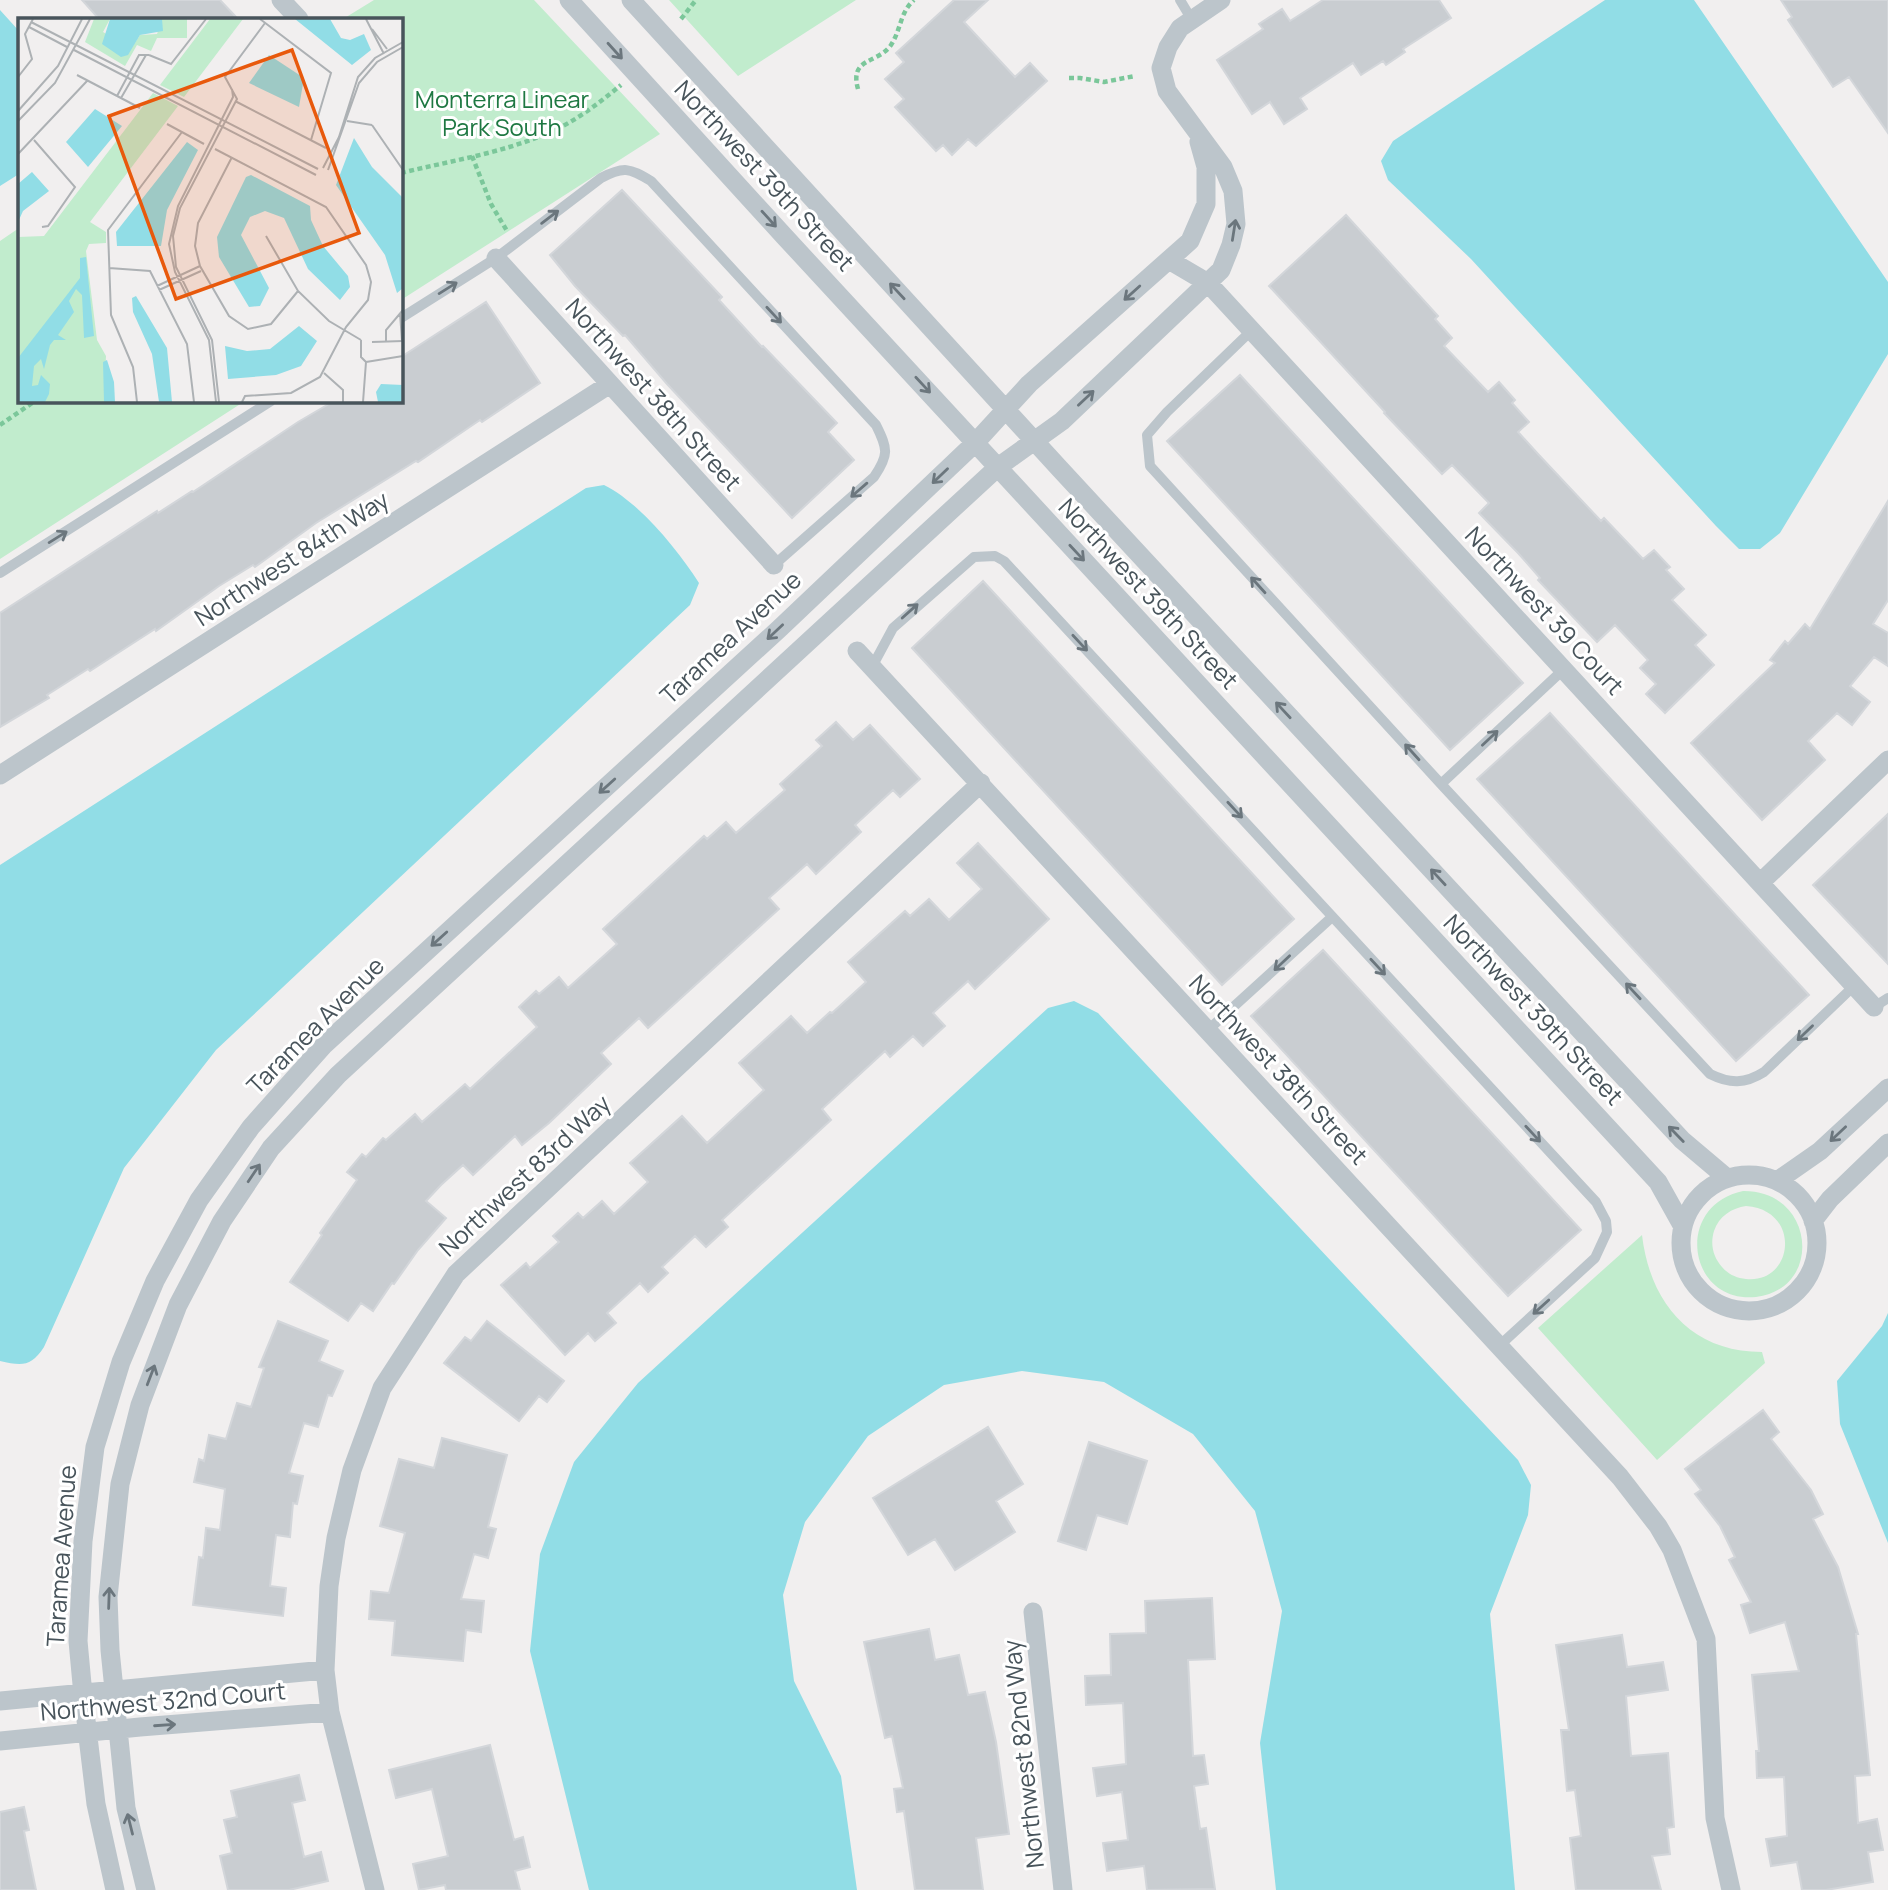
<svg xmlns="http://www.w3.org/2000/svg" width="1888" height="1890" viewBox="0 0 1888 1890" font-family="Manrope,sans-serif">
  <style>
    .green { fill: #c1eccd; fill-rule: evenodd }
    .water { fill: #91dde6 }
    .building { fill: #c9cdd1; stroke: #d3d6da; stroke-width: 2 }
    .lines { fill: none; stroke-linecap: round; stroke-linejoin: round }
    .path { stroke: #7bc79a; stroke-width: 4.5; stroke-dasharray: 5 3.5; stroke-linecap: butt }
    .service { stroke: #bcc5cb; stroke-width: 10 }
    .minor { stroke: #bcc5cb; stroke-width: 19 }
    .oneway { stroke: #6b767d }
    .labels { text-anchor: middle; stroke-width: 6; stroke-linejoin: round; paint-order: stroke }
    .park-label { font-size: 24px; fill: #1e7842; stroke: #fff }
    .street-label { font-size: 24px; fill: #48545b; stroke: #fff }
    .inset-road { fill: none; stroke: #adb1b4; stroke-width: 2 }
    .view { fill: #e8590c; fill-opacity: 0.15; stroke: #e8590c; stroke-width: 3.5 }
    .inset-edge { fill: none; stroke: #48545b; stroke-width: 3.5 }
  </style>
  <rect width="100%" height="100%" fill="#f1efef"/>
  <!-- green -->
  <path class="green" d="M374 0H534L660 134 401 300V19H343Z
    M669 0H856L738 76Z
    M19 228V401H245L0 559V241Z
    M1743 1191C1815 1190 1824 1289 1756 1297 1688 1304 1673 1206 1743 1191ZM1746 1206C1802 1210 1794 1284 1746 1279 1736 1278 1728 1274 1722 1267 1713 1257 1710 1244 1714 1231 1719 1216 1732 1208 1746 1206Z
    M1642 1235C1650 1303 1691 1352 1762 1352L1765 1363 1657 1460 1538 1328Z"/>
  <!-- water -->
  <path class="water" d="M1605 0H1694L1888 282V354L1780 533 1760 549H1739L1716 526 1471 259 1388 180 1381 161 1393 141Z
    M0 10 19 31V174L0 186Z
    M604 485C639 502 678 550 699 583L690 605 216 1050 124 1168 44 1347C31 1367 22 1366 0 1361V865L586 488Z
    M1074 1001 1098 1013 1518 1460 1531 1485 1528 1515 1490 1614 1515 1890H1276L1260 1743 1282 1611 1255 1511 1193 1434 1104 1382 1022 1371 944 1385 868 1436 805 1522 783 1595 794 1681 841 1776 857 1890H589L530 1651 540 1554 574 1462 638 1383 1048 1008Z
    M1888 1313V1543L1840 1424 1837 1381 1882 1326Z"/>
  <!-- building -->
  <path class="building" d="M82 0H220L238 19H99Z
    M954 0H988L964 22 1015 77 1030 63 1047 81 976 146 968 139 952 155 943 145 936 151 895 107 904 99 885 79 904 62 896 53Z
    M1323 0H1439L1451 18 1403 49 1405 52 1386 65 1383 61 1361 75 1353 63 1300 98 1307 109 1284 124 1270 102 1252 114 1217 60 1263 29 1259 24 1282 9 1290 21Z
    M1781 0H1888V133L1849 77 1833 87 1788 20 1792 17Z
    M622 190 722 297 719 300 762 347 763 346 837 423 828 432 854 460 792 518 667 384 625 335 623 336 575 286 550 255Z
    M1346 215 1438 316 1435 319 1452 338 1444 346 1488 392 1499 382 1515 400 1512 403 1529 422 1518 432 1538 454 1601 521 1604 518 1643 559 1654 550 1670 567 1666 570 1684 589 1672 600 1706 635 1695 645 1714 665 1665 713 1646 694 1656 684 1640 668 1648 660 1615 625 1597 642 1538 580 1540 578 1518 553 1479 513 1489 503 1452 465 1442 474 1384 413 1385 412 1269 286Z
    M486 302 540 383 482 422 480 420 418 462 416 461 316 523 255 567 253 565 219 586 156 631 155 629 90 671 88 669 47 695 49 698 0 727V613L157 511 158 513 192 491 193 492 298 422 334 401H401V357Z
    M1240 375 1523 683 1450 750 1167 441Z
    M1888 501V600L1873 624 1888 633V666L1874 657 1850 686 1870 702 1852 725 1837 713 1808 741 1825 760 1762 820 1691 743 1775 663 1770 660 1785 641 1788 644 1805 624 1810 629Z
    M983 581 1294 919 1222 985 912 648Z
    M1550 713 1809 995 1736 1061 1477 779Z
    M836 722 853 740 870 725 920 779 900 797 893 790 855 825 861 832 816 874 807 864 769 898 779 909 648 1028 639 1018 601 1053 611 1064 549 1123 522 1145 515 1136 473 1175 463 1165 441 1185 426 1201 446 1218 418 1250 394 1284 392 1283 373 1311 361 1303 348 1321 290 1282 322 1235 320 1233 357 1180 347 1172 362 1154 366 1157 383 1138 386 1140 415 1114 422 1122 465 1084 470 1089 537 1027 519 1007 536 991 539 994 559 977 568 988 617 944 603 929 704 836 707 839 726 822 736 833 785 790 780 784 822 746 816 740Z
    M1888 814V964L1813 885Z
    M978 843 1049 919 975 989 968 981 933 1013 945 1026 923 1046 913 1036 890 1057 885 1051 822 1109 831 1120 722 1220 728 1227 706 1247 695 1236 662 1267 668 1273 648 1292 640 1283 607 1313 616 1323 595 1341 588 1333 565 1355 501 1285 526 1263 530 1268 559 1242 553 1236 578 1213 583 1218 602 1201 614 1214 648 1182 630 1163 682 1116 707 1143 764 1090 739 1063 791 1016 807 1033 830 1012 832 1013 866 982 848 962 905 911 910 916 929 899 949 920 982 889 957 863Z
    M1323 950 1581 1230 1508 1296 1251 1016Z
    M278 1321 328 1341 319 1361 343 1371 332 1396 328 1395 318 1427 304 1423 289 1473 303 1476 297 1504 293 1503 290 1537 276 1535 270 1586 286 1588 283 1616 193 1605 199 1557 203 1558 206 1528 220 1530 225 1489 194 1482 199 1459 204 1461 209 1435 226 1439 237 1403 251 1407 264 1368 259 1367Z
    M487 1321 564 1381 547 1402 539 1396 519 1421 444 1363 465 1337 471 1341Z
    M1763 1410 1779 1432 1771 1439 1811 1490 1823 1514 1813 1519 1838 1567 1858 1634H1856L1870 1775 1855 1776 1858 1823 1877 1819 1883 1850 1868 1852 1873 1882 1826 1890H1802L1797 1862 1771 1866 1766 1839 1787 1836 1784 1777 1757 1778 1756 1751H1759L1752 1675 1799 1671 1785 1622 1750 1633 1741 1605 1751 1602 1729 1560 1735 1557 1720 1526 1695 1494 1701 1490 1685 1469Z
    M988 1427 1023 1484 996 1501 1015 1532 955 1570 935 1539 908 1555 873 1498Z
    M442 1438 507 1455 488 1527 496 1529 488 1558 474 1554 461 1599 484 1601 481 1632 466 1630 463 1661 392 1655 395 1621 369 1619 371 1591 389 1593 405 1533 380 1526 399 1459 434 1468Z
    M1089 1442 1147 1461 1127 1524 1097 1515 1086 1550 1058 1541Z
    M1212 1598 1215 1659 1188 1660 1193 1756 1204 1755 1208 1784 1194 1786 1200 1829 1206 1828 1215 1889 1147 1890 1144 1866 1107 1871 1103 1843 1128 1840 1122 1792 1097 1796 1093 1768 1126 1764 1123 1703 1086 1705 1085 1676 1111 1675 1110 1634 1146 1633 1145 1601Z
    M929 1629 935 1660 959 1655 968 1695 985 1692 996 1742 1009 1834 976 1838 983 1890H915L904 1811 897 1812 894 1789 903 1788 892 1736 885 1738 864 1642Z
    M1622 1635 1627 1667 1663 1662 1668 1690 1626 1696 1631 1756 1668 1753 1674 1827 1667 1828 1670 1854 1652 1856 1661 1890H1576L1570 1838 1581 1836 1575 1790 1567 1791 1561 1730H1569L1556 1645Z
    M490 1745 514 1840 523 1837 530 1867 515 1871 520 1890H446L445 1885 419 1890 413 1864 448 1856 432 1789 396 1798 389 1770Z
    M299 1775 305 1800 292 1803 304 1857 321 1852 328 1881 289 1890H228L220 1856 232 1853 224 1820 237 1817 231 1791Z
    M24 1807 29 1830 24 1831 36 1890H0V1812Z"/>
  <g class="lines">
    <!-- path -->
    <path class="path" d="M681 19 696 0
      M1069 78H1080L1104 82 1135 76
      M858 89C849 57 878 64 891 45 901 30 900 12 914 0
      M472 156 491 204 507 231
      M401 173C450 161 502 153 548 133 575 122 599 103 621 85
      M0 425 35 401"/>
    <!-- service -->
    <path class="service" d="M1180 0 1192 20
      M401 318 496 258 601 178C624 166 629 168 651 181L876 425C888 449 889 455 874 477L774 565
      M1251 331 1167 412 1147 435 1150 466 1441 784 1710 1074C1730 1084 1745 1084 1764 1072L1854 986
      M0 573 271 401
      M872 667 893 628 974 557 995 556 1004 561 1596 1202 1606 1221 1607 1232 1595 1258 1499 1346
      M1441 784 1564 669
      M1874 1007 1888 998
      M1208 1030 1332 917"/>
    <!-- minor -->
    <path class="minor" d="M281 0 299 19
      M569 0 784 236 1658 1182 1682 1225
      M631 0 1060 469 1682 1140 1727 1178
      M496 258 774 565
      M1169 260 1208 283 1874 1007
      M857 651 1620 1477 1658 1526 1672 1550 1706 1639 1715 1818 1731 1890
      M0 775 610 384
      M1760 883 1888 760
      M1681 1243a68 68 0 1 1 136 0a68 68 0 1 1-136 0Z
      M1777 1181 1820 1151 1888 1088
      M1813 1221 1830 1199 1888 1143
      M1033 1612 1063 1890
      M0 1701 325 1670
      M0 1741 140 1727 330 1712
      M115 1890 96 1804 83 1695 78 1641 83 1541 95 1447 121 1362 155 1281 199 1200 251 1127 324 1045 779 629 975 443 1029 384 1190 241 1206 204V167L1199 142
      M146 1890 126 1808 110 1650 108 1597 120 1484 140 1405 178 1305 222 1221 271 1148 338 1075 998 467 1062 421 1221 270 1231 245 1236 224 1233 191 1223 167 1167 91 1161 68 1168 47 1180 28 1221 0
      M375 1890 330 1712 325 1670 329 1586 336 1538 352 1470 382 1388 456 1274 981 783"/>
  </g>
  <!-- one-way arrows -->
  <defs><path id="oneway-shaft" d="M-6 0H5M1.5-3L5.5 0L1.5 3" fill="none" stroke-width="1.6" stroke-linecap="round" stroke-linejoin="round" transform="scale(1.75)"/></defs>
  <g class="oneway">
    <use href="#oneway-shaft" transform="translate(615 51) rotate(48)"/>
    <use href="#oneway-shaft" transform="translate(550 217) rotate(-37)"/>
    <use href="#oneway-shaft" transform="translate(769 219) rotate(48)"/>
    <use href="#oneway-shaft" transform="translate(1234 230) rotate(-81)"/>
    <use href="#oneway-shaft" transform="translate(448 288) rotate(-32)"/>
    <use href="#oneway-shaft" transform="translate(897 291) rotate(-133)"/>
    <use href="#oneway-shaft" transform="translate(1132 293) rotate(138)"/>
    <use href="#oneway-shaft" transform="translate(774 315) rotate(47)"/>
    <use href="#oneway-shaft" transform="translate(923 385) rotate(47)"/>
    <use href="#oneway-shaft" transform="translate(1086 398) rotate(-43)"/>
    <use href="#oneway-shaft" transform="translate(940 476) rotate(136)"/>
    <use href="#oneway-shaft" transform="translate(859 490) rotate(139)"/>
    <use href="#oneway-shaft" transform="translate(58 537) rotate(-32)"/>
    <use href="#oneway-shaft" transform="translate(1077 553) rotate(47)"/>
    <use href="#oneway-shaft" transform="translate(1258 585) rotate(-132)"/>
    <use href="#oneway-shaft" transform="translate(910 611) rotate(-42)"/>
    <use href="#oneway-shaft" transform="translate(775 632) rotate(137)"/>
    <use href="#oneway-shaft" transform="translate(1080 643) rotate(47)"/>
    <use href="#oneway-shaft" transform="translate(1283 710) rotate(-133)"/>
    <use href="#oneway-shaft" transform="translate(1490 738) rotate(-43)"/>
    <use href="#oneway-shaft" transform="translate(1412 752) rotate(-132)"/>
    <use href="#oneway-shaft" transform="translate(607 786) rotate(138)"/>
    <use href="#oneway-shaft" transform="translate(1235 810) rotate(47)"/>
    <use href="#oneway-shaft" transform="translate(1438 877) rotate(-133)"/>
    <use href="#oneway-shaft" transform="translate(439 939) rotate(138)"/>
    <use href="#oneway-shaft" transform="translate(1282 963) rotate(137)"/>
    <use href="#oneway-shaft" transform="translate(1378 967) rotate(47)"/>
    <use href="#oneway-shaft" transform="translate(1633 991) rotate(-133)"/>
    <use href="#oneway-shaft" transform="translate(1805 1033) rotate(136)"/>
    <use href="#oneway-shaft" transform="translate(1533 1134) rotate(47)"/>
    <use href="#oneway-shaft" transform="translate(1676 1134) rotate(-134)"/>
    <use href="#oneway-shaft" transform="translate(1838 1134) rotate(137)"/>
    <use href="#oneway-shaft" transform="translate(254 1173) rotate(-56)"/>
    <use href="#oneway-shaft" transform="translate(1541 1307) rotate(138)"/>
    <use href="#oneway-shaft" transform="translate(151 1375) rotate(-69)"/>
    <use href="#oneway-shaft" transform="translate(109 1598) rotate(-88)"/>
    <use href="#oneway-shaft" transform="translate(165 1725) rotate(-4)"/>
    <use href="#oneway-shaft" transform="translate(130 1824) rotate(-104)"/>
  </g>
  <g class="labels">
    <!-- park labels -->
    <g class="park-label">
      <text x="502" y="108">Monterra Linear<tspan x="502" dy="28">Park South</tspan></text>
    </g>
    <!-- street labels -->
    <g class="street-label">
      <text transform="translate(764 176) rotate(47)" y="8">Northwest 39th Street</text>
      <text transform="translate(653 395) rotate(48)" y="8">Northwest 38th Street</text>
      <text transform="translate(292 559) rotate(-33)" y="8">Northwest 84th Way</text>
      <text transform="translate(1148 594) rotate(47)" y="8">Northwest 39th Street</text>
      <text transform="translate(1544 611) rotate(47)" y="8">Northwest 39 Court</text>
      <text transform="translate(731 638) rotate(-43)" y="8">Taramea Avenue</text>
      <text transform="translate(1533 1010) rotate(47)" y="8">Northwest 39th Street</text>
      <text transform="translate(316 1026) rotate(-45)" y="8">Taramea Avenue</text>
      <text transform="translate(1278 1070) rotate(47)" y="8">Northwest 38th Street</text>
      <text transform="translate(525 1176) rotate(-43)" y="8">Northwest 83rd Way</text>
      <text transform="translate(62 1556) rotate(-86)" y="8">Taramea Avenue</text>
      <text transform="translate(163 1702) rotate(-5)" y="8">Northwest 32nd Court</text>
      <text transform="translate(1024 1754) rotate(-96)" y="8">Northwest 82nd Way</text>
    </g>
  </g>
  <!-- overview -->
  <g transform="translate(18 18)">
    <rect width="385" height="385" fill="#f1efef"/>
    <path d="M76 1H92L85 14 113 31 122 17 139 16 144 1H169V20H139L133 33 119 27 107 48 67 24ZM192 1H225L166 79 142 67ZM135 75 160 88 72 204 88 214V225L71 226 68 233 79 322 88 338 86 384H0V219L26 218Z" fill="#c1eccd"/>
    <path d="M92 1H144L145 13 122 17 110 37 103 39 84 26ZM277 1H312L323 20 332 22 346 16 353 32 334 47ZM251 37 286 60 281 89 231 65ZM77 91 104 108 70 149 48 124ZM336 120 354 149 385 180V270L379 275 367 237 318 167ZM169 124 180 132 149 192 143 228H99L98 214ZM14 154 31 173 5 193 0 204V166ZM233 157 292 188 293 202 305 228 330 258 332 269 322 282 290 251 266 200 247 193 232 199 223 217 251 270 242 288 231 289 201 239 199 219 228 159ZM68 239 76 318 66 320 64 277 58 271 51 283 56 294 40 317 48 322H36L32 327 26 351 23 341 16 348 14 368 20 367 23 357 32 366 31 376 27 384H0V340L62 260V240ZM118 278 149 330 154 384H141L134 336 115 294 114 280ZM281 308 299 323 283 348 258 357 210 361 207 328 229 333 252 331ZM89 342 96 364 97 384H86L85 344ZM363 366 385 367V384H360L358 374Z" fill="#91dde6"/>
    <path class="inset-road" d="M242 1 313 55 293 122M348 1 366 36M13 4 300 151M11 9 49 29M354 11 369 31M56 32 298 157M131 37 153 46 188 1M59 57 122 90M0 59 14 41 7 16 15 1M99 78 121 37H131M103 80 128 37M217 83 308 130M0 93 40 48 64 1M0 103 37 65 72 1M329 103 354 107M149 106 186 126M354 107 385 152M16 122 57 169 30 208 24 209M197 131 308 189 348 247 353 264 350 282 328 309 302 359 273 375 227 378 224 384M0 136 69 63M214 139 180 205 177 228 182 248 211 298 230 311 253 306 280 273M305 150 321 119 340 59 357 40 385 24M310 152 341 65 359 44 385 29M248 218 280 273 311 303 343 322M91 250 132 253 169 326 176 384M139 268 182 248M141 272 183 253M382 295 384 323M343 322V339L348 344M368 323V312L385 292M354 324 385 323M348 344 385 338M306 355 325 372V384M119 384 115 349 93 297 90 212 164 114M198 384 191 322 157 254 151 226 160 188 215 79 214 71M201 384 194 322 158 249 155 218 162 190 219 81 207 59 247 5M345 384 348 344"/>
    <path class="view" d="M274 32 341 215 158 281 91 98Z"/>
    <rect width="385" height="385" class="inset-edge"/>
  </g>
</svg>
